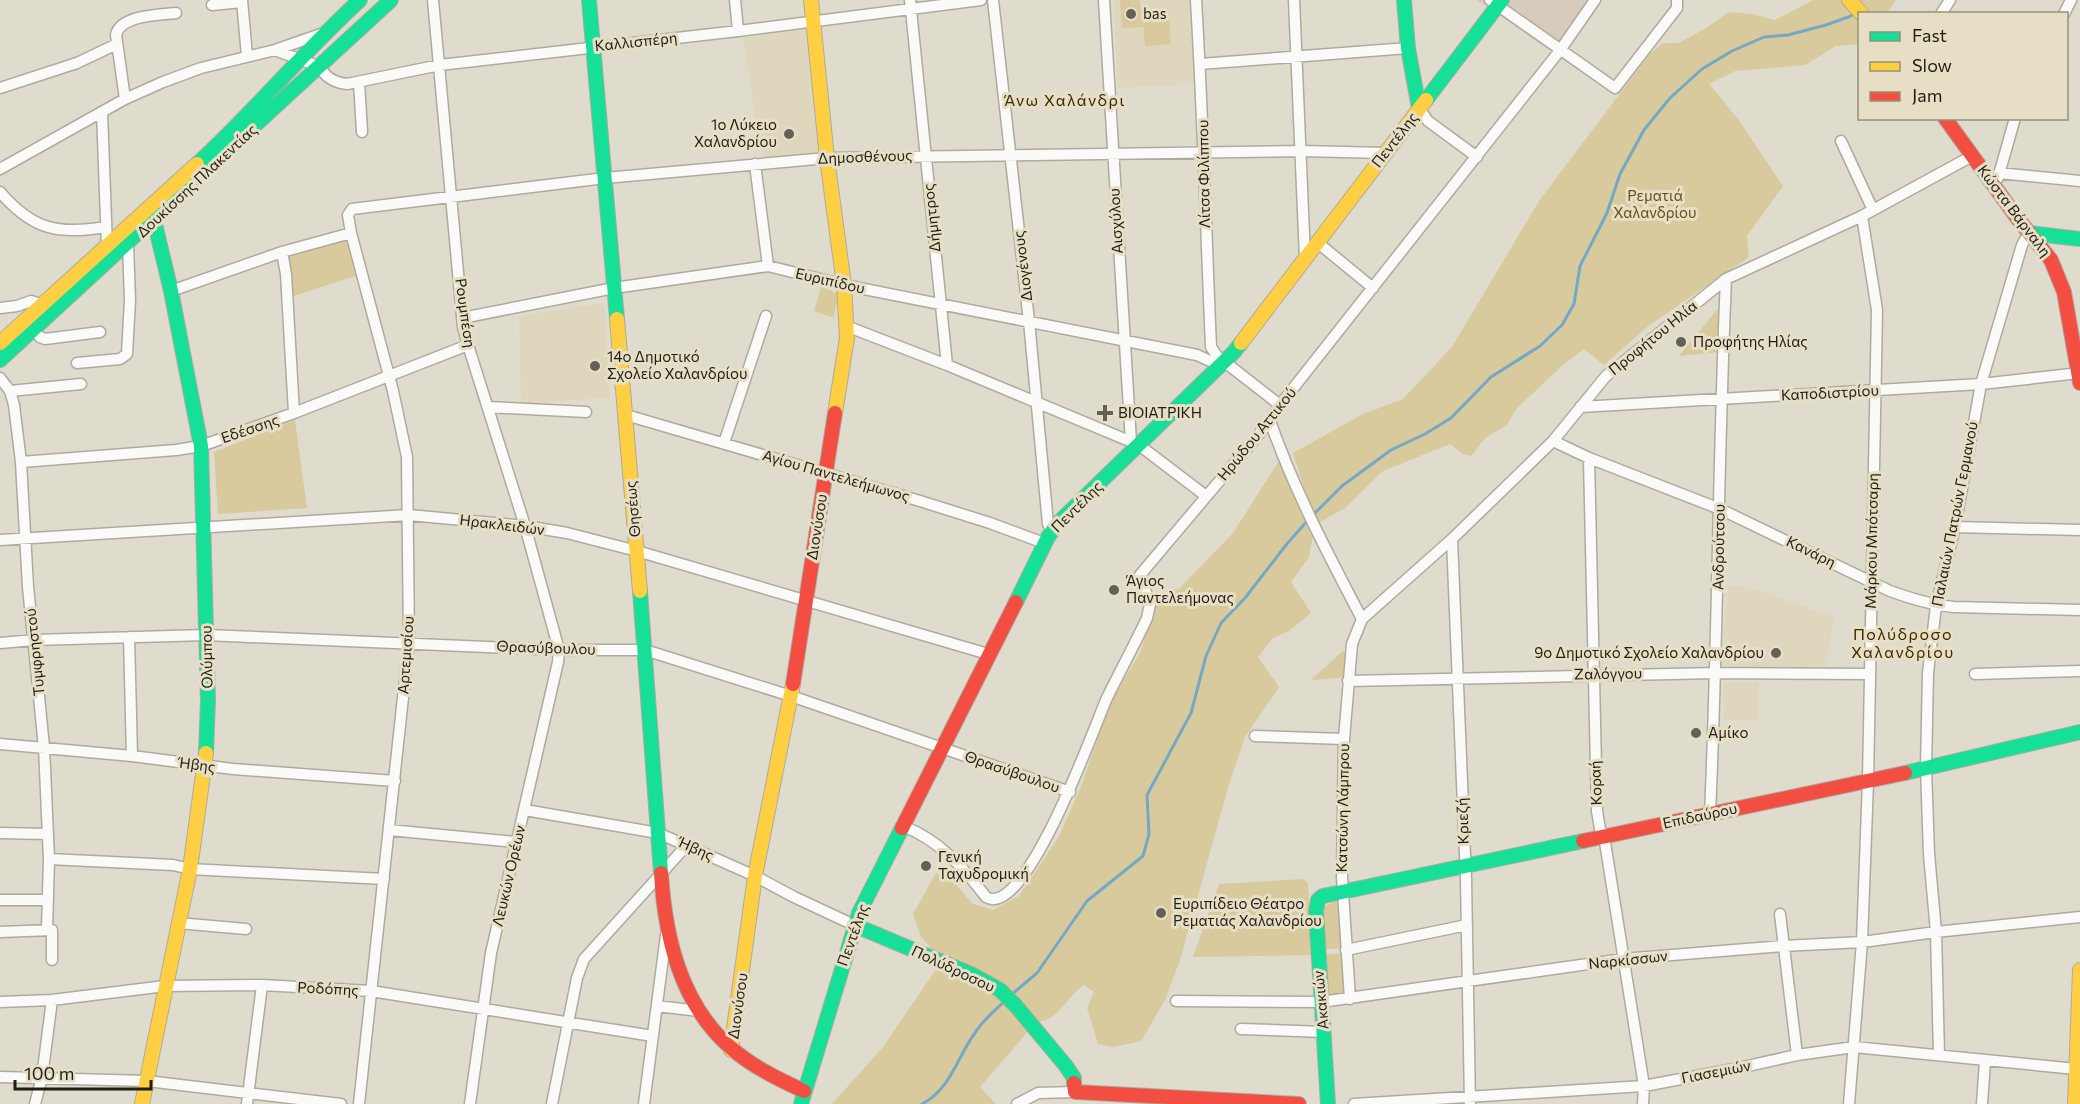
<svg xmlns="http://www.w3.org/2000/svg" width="2080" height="1104" viewBox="0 0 2080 1104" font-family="Commissioner,sans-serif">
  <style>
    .commercial { fill: #d6cbbc }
    .built { fill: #ded7be }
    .green { fill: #d8ca9d }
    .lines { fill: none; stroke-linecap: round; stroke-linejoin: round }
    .stream { stroke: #73a9c5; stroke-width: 3 }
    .street-casing { stroke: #aeaa9f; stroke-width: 13 }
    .fast-casing { stroke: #aeaa9f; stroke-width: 16 }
    .slow-casing { stroke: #aeaa9f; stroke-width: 16 }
    .jam-casing { stroke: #aeaa9f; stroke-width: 16 }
    .street { stroke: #fafaf8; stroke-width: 10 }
    .fast { stroke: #16e098; stroke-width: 14 }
    .slow { stroke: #ffcf43; stroke-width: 14 }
    .jam { stroke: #f24e42; stroke-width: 14 }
    .poi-dot { fill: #636055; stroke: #e7dfc5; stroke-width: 2 }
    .labels { text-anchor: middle; stroke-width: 6; stroke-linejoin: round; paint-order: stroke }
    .poi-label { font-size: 15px; fill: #201d14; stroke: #e7dfc5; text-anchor: start }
    .street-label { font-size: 15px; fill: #201d14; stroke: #e7dfc5 }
    .park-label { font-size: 15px; fill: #625215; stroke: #e7dfc5 }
    .neighbourhood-label { font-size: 16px; letter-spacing: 1.5px; fill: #3b2b01; stroke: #e7dfc5 }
  </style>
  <rect width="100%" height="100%" fill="#dfdbcd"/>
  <!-- commercial -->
  <path class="commercial" d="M1477 0H1594L1554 53Z"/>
  <!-- built -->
  <path class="built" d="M1113 0H1190L1194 84 1118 88Z
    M808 29 821 153 762 159 743 38Z
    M604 303 610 397 521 405 519 316Z
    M1728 585 1753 589 1834 617 1826 669 1724 666 1723 660 1731 659V642L1723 641Z
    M1759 682V720H1724L1723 683Z"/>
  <!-- green -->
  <path class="green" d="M1120 0H1140L1143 27 1122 28Z
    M1813 0H1896L1887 13 1860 14 1859 44 1836 46 1805 65 1735 71 1709 84 1738 119 1783 186 1747 236 1749 257 1647 327 1604 365 1584 349 1564 364 1516 409 1507 425 1486 437 1471 456 1463 454 1450 444 1383 471 1345 508 1320 522 1310 507 1293 453 1363 414 1403 399 1452 347 1539 201 1649 55 1663 43H1679L1706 28 1729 12 1752 14 1775 20Z
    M1168 8 1171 44 1145 46 1142 10Z
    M348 237 358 275 291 297 287 258Z
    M821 287 839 294 833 318 814 311Z
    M1720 306 1719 352 1679 356Z
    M295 420 307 508 218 514 214 452Z
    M1279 461 1298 507 1313 534 1309 557 1291 582 1311 613 1289 631 1273 638 1258 657 1279 687 1245 737 1229 784 1180 960 1165 1000 1141 1041 1114 1047 1098 1044 1087 1008 1094 992 1084 985C1067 996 1061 1018 1039 1022L935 952 921 937 913 914 936 873 955 884 973 904 993 910 1019 896 1058 838 1080 789 1110 703 1141 651 1152 608 1158 593 1179 589 1233 533Z
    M1343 651H1346L1347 655 1345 677 1314 680 1312 679Z
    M1304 879 1308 884 1312 955 1193 957 1219 884Z
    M1333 902H1340L1343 948 1320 950 1323 907Z
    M1343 953 1344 995 1324 998 1320 955Z
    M939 965 992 991 1030 1029 980 1087 996 1104H832L883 1047Z"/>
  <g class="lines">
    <!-- stream -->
    <path class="stream" d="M1313 515 1342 486 1391 450 1425 434 1451 418 1491 377 1540 346 1562 325 1574 304 1580 266 1607 213 1620 174 1644 130 1670 98 1702 69 1732 51 1764 37 1788 35 1826 25 1851 16 1854 12
      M1011 995 1037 973 1087 901 1143 856 1149 834 1147 795 1191 713 1206 656 1221 623 1245 598 1286 545 1308 520
      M922 1104C951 1089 957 1057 975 1033 982 1021 994 1011 1004 1002"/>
    <!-- street casing -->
    <g class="street-casing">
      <path id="street" d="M242 0 247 56
        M433 0 463 327 468 345 525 526 559 650 558 662 491 953 470 1104
        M735 0 738 31
        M910 0 947 365
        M993 0 1029 321 1048 524 1052 531
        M1104 0 1131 442
        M1196 0C1203 116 1206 232 1211 347
        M1294 0 1305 258
        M1490 0 1615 88 1677 8V0
        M212 5 242 2
        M1941 14 1950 0
        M2064 14 2071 0
        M275 50 320 67C325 77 335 83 347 84L440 65 738 31 981 0
        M1200 64 1408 48
        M359 82 362 132
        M0 88 77 63 117 44
        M125 99 116 35C120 15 159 15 176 13
        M1419 108 1428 121 1477 157
        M102 112 107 247
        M1841 141 1873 210
        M755 164 768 266
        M0 169 125 99 163 82 201 68 275 50 321 34
        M1999 173 2080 181
        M1998 178 2015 118
        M0 192C33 230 58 235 106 227
        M1317 242 1373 288
        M282 252 286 274 294 413
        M171 291 282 252 351 233
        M0 308 17 306 31 301 37 303 40 307 38 309
        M462 318 614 288 768 266 844 285 1197 355 1221 366
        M846 326 947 365 1139 445 1206 496
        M33 330 40 337 45 339 100 332
        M1211 347 1217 356 1280 405
        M77 363 120 359 127 354 130 300 128 244
        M0 378 10 391 14 405 21 462 28 587 44 747 49 859 47 930
        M10 391 81 384
        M488 407 586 412
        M1580 407 1981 384 2080 373
        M626 415 920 501 990 523 1044 543
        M1270 421C1294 490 1328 554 1362 619
        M1553 441 1589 458 1720 509 1890 591C1912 599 1932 605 1954 607L2080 610
        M724 443 766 316
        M1589 458 1597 811 1600 829 1604 836 1644 1086 1643 1104
        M21 462 176 450 201 446 294 413 468 345
        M1955 527 2080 530
        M1452 539 1466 879 1470 1104
        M0 540 409 515 525 526 567 533 637 551 988 654
        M129 637 132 756
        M0 643 34 640 206 635 559 650H645L791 696 1070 792
        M1975 674 2080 671
        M1348 681 1716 673 1869 674
        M1255 736 1344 739
        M0 744 132 756 233 769 395 781
        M525 810 658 833 755 876 794 897 854 925
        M1710 814C1718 636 1718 457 1726 279
        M903 826C939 840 963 867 986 897 1025 921 1094 728 1106 700 1119 673 1134 646 1147 618L1150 604 1140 575 1270 421 1280 405 1561 49 1595 0
        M389 830 516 842
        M0 833 48 834
        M49 859 173 865 190 869 384 879
        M0 900H46
        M1780 914 1797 1055
        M178 923 246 929
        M0 932 52 930V960
        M1346 950 1467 925
        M1350 999 1342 877 1344 739 1352 644 1362 619 1452 539 1553 441 1606 376 1726 279 1862 216 1972 156
        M1176 1001 1321 1002 1623 959 1783 946 1862 942 1936 932 2080 917
        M0 1002 52 1000 165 986 262 985 371 991 653 1036
        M657 1006 699 1011
        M1241 1029 1324 1032
        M1939 1055 1936 932 1929 854 1926 768 1928 673 1936 606 1955 527 1981 384 2022 245 2029 233
        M0 1077 147 1081 341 1104
        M35 1104 42 1077 52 1000
        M247 1104 262 985
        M359 1104 409 642 407 457 393 391 351 233 348 215 352 209 605 178 827 158 1302 151 1385 153
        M552 1104 577 978 584 959 687 845
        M644 1104 666 935
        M1017 1104 1038 1093 1075 1092
        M1354 1104 1644 1086 1734 1069 1797 1055 1854 1047 2076 1069
        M1849 1104 1862 942 1868 781 1877 310 1862 216
        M1982 1104 1985 1061"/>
    </g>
    <!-- fast casing -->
    <g class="fast-casing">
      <path id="fast" d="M589 0 617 319
        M1404 0 1408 48 1419 108
        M1426 100 1502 0
        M197 164C254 112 303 52 360 0
        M147 210 154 220 171 291 201 446 208 700 206 753
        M2029 233 2080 239
        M0 360 391 0
        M640 591 661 873
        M1016 602 1048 537 1058 523 1234 352 1241 343
        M1905 773 2080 732
        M854 925 973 975 1000 990 1016 1006 1066 1066 1074 1078V1083
        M801 1104 859 913 902 828
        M1328 1104 1316 911 1318 900 1323 896 1583 841"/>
    </g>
    <!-- slow casing -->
    <g class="slow-casing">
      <path id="slow" d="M811 0 827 158 844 285 847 338 835 413
        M1849 0 1862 14
        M617 319 640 591
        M0 343 197 164
        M1241 343 1426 100
        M731 1050 755 876 793 684
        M142 1104 190 869 206 753
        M2075 1104 2080 970"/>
    </g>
    <!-- jam casing -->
    <g class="jam-casing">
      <path id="jam" d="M1945 118 2018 219 2051 260 2064 292 2080 383
        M793 684 835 413
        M902 828 1016 602
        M1583 841 1905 773
        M661 873C665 936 680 1003 730 1047 751 1066 778 1079 804 1091
        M1074 1083 1075 1092 1299 1104"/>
    </g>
    <!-- street -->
    <use href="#street" class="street"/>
    <!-- fast -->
    <use href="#fast" class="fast"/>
    <!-- slow -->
    <use href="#slow" class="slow"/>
    <!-- jam -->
    <use href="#jam" class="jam"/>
  </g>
  <!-- markers -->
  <g class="poi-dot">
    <circle cx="1131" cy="14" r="6"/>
    <circle cx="789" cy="134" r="6"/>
    <circle cx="1681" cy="342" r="6"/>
    <circle cx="595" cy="366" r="6"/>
    <path d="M1102 404h6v6h6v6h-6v6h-6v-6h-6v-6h6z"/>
    <circle cx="1114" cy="590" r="6"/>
    <circle cx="1776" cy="653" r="6"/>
    <circle cx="1696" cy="733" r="6"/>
    <circle cx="926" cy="866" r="6"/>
    <circle cx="1161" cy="913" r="6"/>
  </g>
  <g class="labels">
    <!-- poi labels -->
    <g class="poi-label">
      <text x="1143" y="19">bas</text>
      <text x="777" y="130" text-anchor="end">1ο Λύκειο<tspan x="777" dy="17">Χαλανδρίου</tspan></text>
      <text x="1693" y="347">Προφήτης Ηλίας</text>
      <text x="607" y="362">14ο Δημοτικό<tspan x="607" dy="17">Σχολείο Χαλανδρίου</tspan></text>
      <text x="1118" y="418">ΒΙΟΙΑΤΡΙΚΗ</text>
      <text x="1126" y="586">Άγιος<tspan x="1126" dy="17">Παντελεήμονας</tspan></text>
      <text x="1764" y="658" text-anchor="end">9ο Δημοτικό Σχολείο Χαλανδρίου</text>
      <text x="1708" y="738">Αμίκο</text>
      <text x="938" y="862">Γενική<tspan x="938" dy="17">Ταχυδρομική</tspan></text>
      <text x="1173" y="909">Ευριπίδειο Θέατρο<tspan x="1173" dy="17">Ρεματιάς Χαλανδρίου</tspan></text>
    </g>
    <!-- street labels -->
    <g class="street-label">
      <text transform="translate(636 42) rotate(-6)" y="5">Καλλισπέρη</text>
      <text transform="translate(1395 140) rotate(-52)" y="5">Πεντέλης</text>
      <text transform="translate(865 157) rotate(-2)" y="5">Δημοσθένους</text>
      <text transform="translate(1204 174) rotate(-91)" y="5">Λίτσα Φιλίππου</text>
      <text transform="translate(197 181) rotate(-43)" y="5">Δουκίσσης Πλακεντίας</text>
      <text transform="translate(2014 211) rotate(53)" y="5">Κώστα Βάρναλη</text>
      <text transform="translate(932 218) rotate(-96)" y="5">Δήμητρος</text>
      <text transform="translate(1116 221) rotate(-93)" y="5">Αισχύλου</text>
      <text transform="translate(1023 266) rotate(-97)" y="5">Διογένους</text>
      <text transform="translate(830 281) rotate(13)" y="5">Ευριπίδου</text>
      <text transform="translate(465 313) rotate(82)" y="5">Ρουμπέση</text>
      <text transform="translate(1653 338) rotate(-39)" y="5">Προφήτου Ηλία</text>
      <text transform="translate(1830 393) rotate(-3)" y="5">Καποδιστρίου</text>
      <text transform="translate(250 429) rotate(-19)" y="5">Εδέσσης</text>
      <text transform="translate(1257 434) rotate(-51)" y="5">Ηρώδου Αττικού</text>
      <text transform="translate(836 476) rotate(16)" y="5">Αγίου Παντελεήμωνος</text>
      <text transform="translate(1077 507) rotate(-45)" y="5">Πεντέλης</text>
      <text transform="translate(633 509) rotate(-95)" y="5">Θησέως</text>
      <text transform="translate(1955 514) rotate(-79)" y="5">Παλαιών Πατρών Γερμανού</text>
      <text transform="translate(502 525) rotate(7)" y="5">Ηρακλειδών</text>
      <text transform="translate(817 527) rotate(-81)" y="5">Διονύσου</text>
      <text transform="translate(1872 541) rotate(-89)" y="5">Μάρκου Μπότσαρη</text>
      <text transform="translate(1719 547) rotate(-89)" y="5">Ανδρούτσου</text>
      <text transform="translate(1811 552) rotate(26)" y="5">Κανάρη</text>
      <text transform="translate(546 648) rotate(2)" y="5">Θρασύβουλου</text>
      <text transform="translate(35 652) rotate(-96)" y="5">Τυμφρηστού</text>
      <text transform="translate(406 655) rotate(-86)" y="5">Αρτεμισίου</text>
      <text transform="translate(207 657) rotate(-91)" y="5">Ολύμπου</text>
      <text transform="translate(1608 674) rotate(-1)" y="5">Ζαλόγγου</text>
      <text transform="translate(197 765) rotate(8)" y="5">Ήβης</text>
      <text transform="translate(1012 772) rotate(19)" y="5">Θρασύβουλου</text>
      <text transform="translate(1596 783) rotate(-92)" y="5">Κοραή</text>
      <text transform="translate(1343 808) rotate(-89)" y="5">Κατσώνη Λάμπρου</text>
      <text transform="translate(1700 816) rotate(-12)" y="5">Επιδαύρου</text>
      <text transform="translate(1463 821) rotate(-92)" y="5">Κριεζή</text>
      <text transform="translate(696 849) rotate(24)" y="5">Ήβης</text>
      <text transform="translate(509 876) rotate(-77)" y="5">Λευκών Ορέων</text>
      <text transform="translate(853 935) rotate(-70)" y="5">Πεντέλης</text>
      <text transform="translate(1628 960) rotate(-6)" y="5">Ναρκίσσων</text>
      <text transform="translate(953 969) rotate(25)" y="5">Πολύδροσου</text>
      <text transform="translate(328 989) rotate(3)" y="5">Ροδόπης</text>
      <text transform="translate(1321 1000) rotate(-95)" y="5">Ακακιών</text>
      <text transform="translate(738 1006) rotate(-82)" y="5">Διονύσου</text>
      <text transform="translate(1716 1072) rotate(-11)" y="5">Γιασεμιών</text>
    </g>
    <!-- park labels -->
    <g class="park-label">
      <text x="1655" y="201">Ρεματιά<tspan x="1655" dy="17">Χαλανδρίου</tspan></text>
    </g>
    <!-- neighbourhood labels -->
    <g class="neighbourhood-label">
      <text x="1065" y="106">Άνω Χαλάνδρι</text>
      <text x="1903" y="640">Πολύδροσο<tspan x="1903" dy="18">Χαλανδρίου</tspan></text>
    </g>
  </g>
  <!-- legend -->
  <rect x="1858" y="12" width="210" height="108" fill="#e7dfc5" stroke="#97917e" stroke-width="1.5"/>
  <rect x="1870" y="32" width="30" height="9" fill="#16e098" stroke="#97917e" stroke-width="1.5"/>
  <text x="1912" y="42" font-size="18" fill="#201d14">Fast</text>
  <rect x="1870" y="62" width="30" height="9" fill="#ffcf43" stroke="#97917e" stroke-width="1.5"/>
  <text x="1912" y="72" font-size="18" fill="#201d14">Slow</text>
  <rect x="1870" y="92" width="30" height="9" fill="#f24e42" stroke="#97917e" stroke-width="1.5"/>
  <text x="1912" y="102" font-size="18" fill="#201d14">Jam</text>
  <!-- scale -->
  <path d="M15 1080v9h136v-9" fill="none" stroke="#201d14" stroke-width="3"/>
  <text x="24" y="1080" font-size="18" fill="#201d14" stroke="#e7dfc5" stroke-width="4.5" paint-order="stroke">100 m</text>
</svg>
